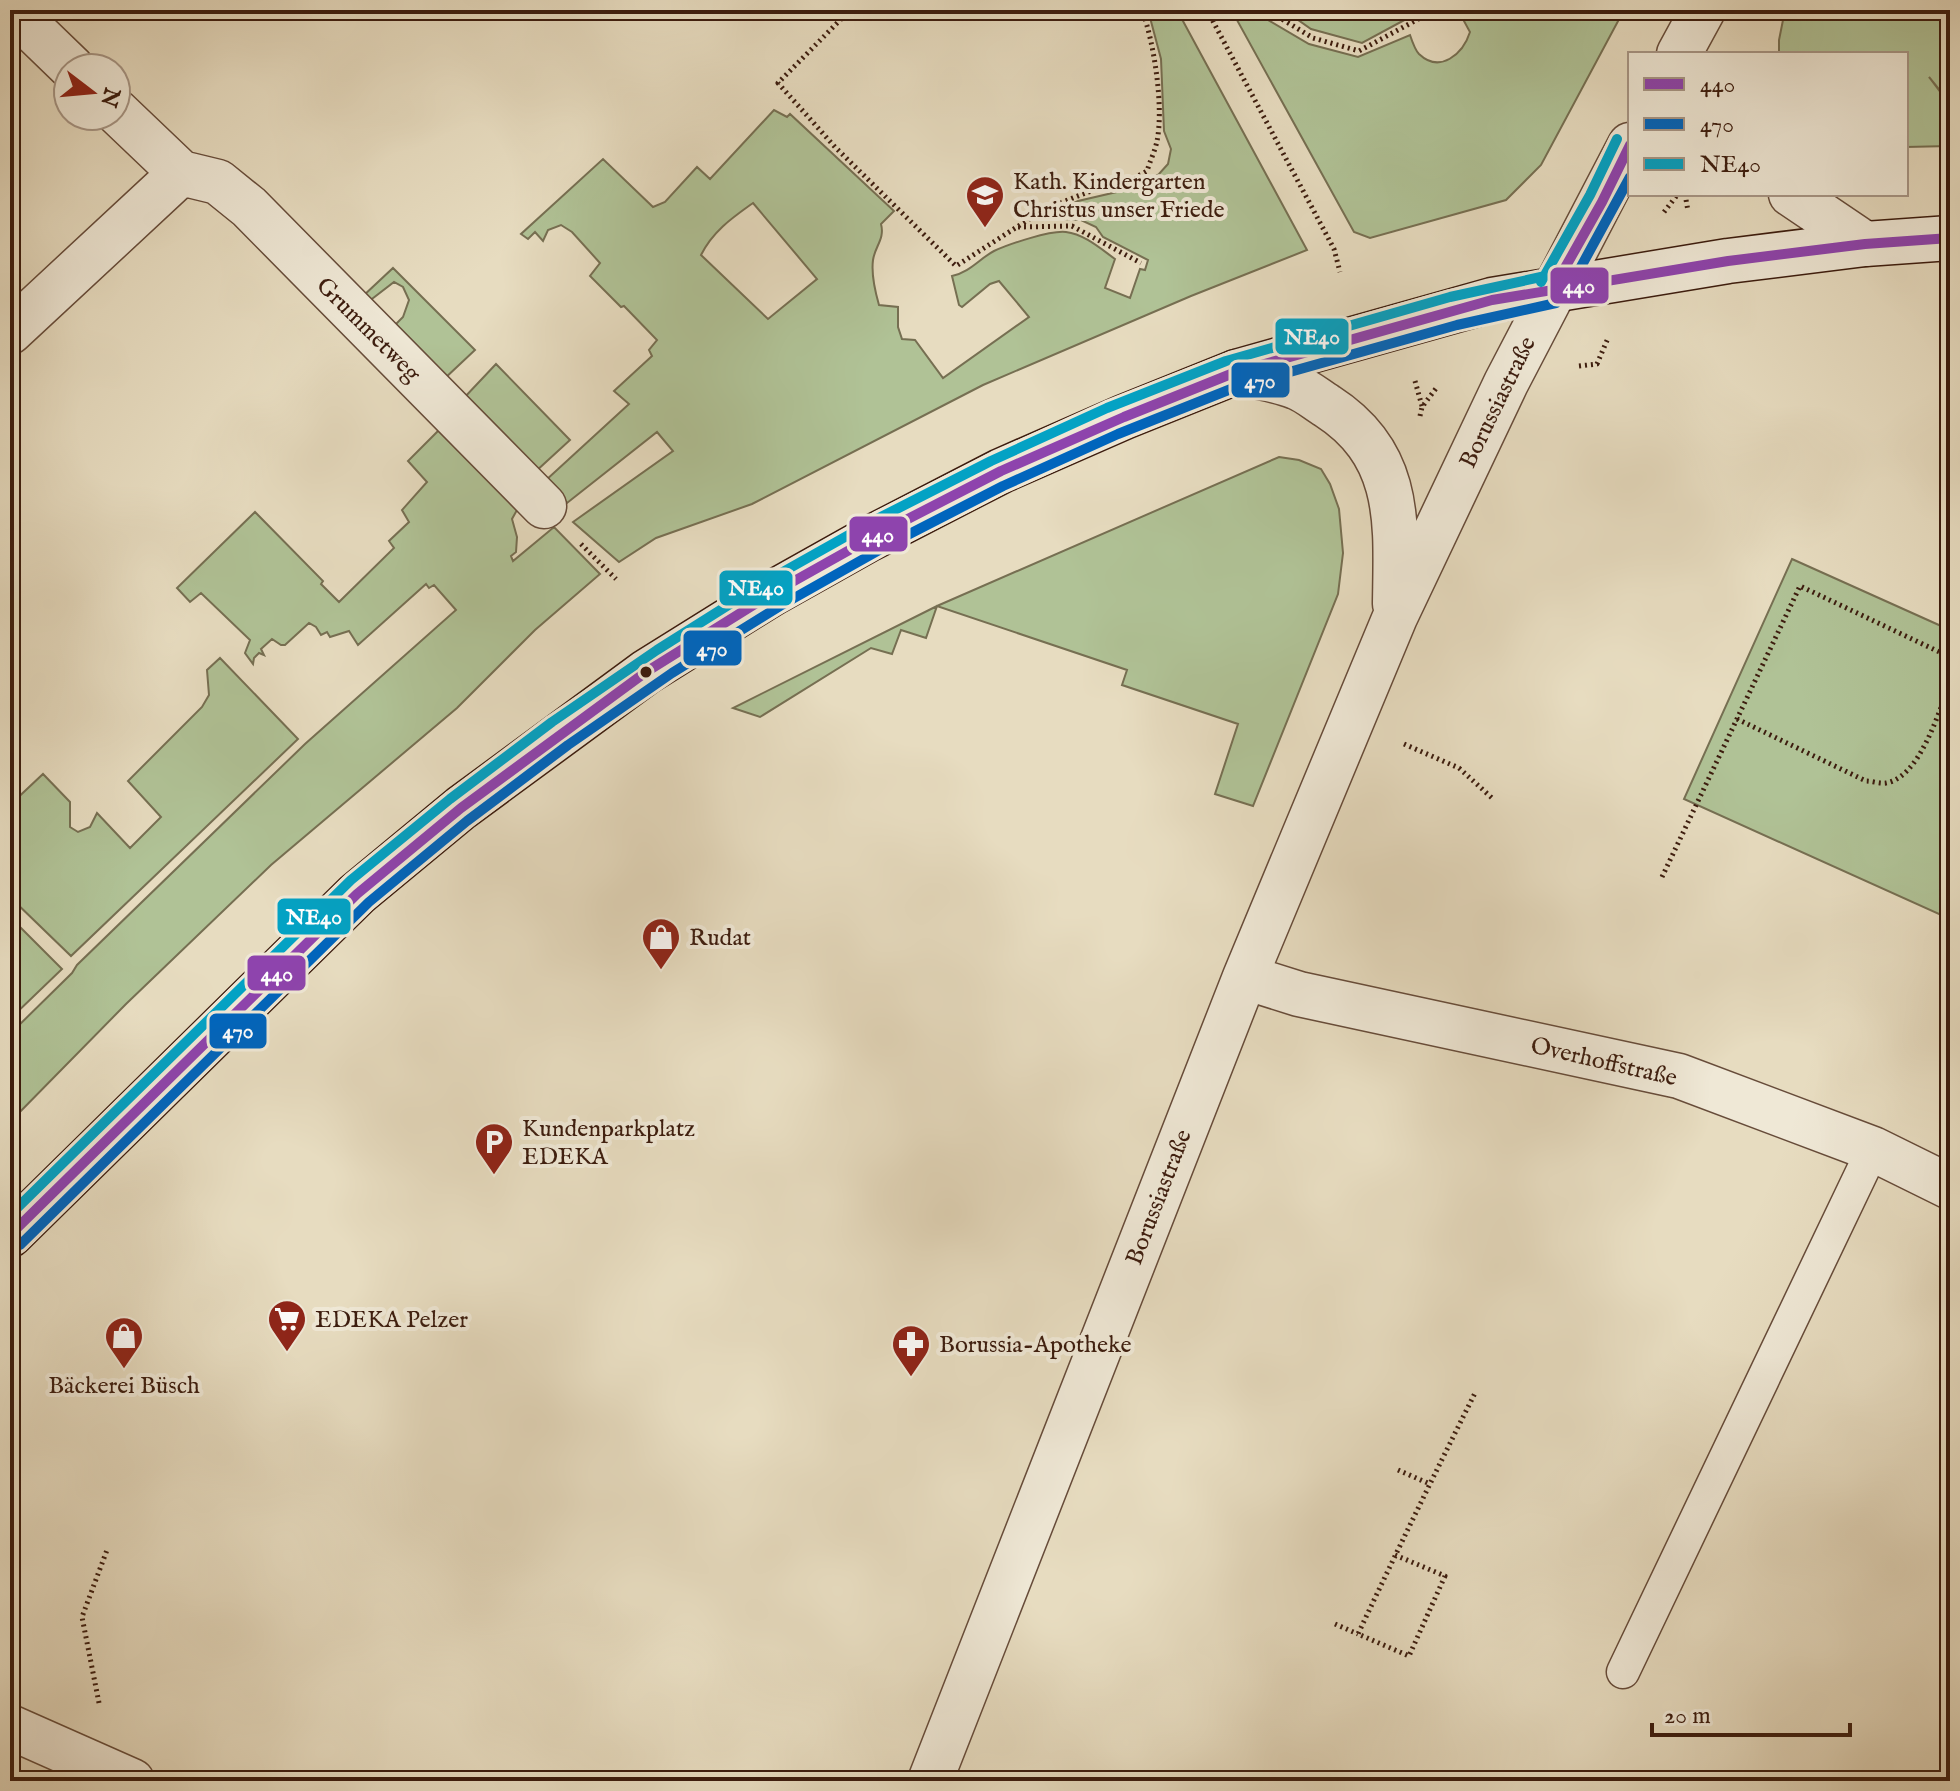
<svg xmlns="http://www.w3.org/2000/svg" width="1960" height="1791" viewBox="0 0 1960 1791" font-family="'IM FELL English',serif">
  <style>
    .green { fill: #b0c296; stroke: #766f52; stroke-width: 2; fill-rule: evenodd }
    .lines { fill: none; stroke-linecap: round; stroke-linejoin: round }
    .lane-casing { stroke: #674c3a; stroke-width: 35 }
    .street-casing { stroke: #674c3a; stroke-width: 47 }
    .secondary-casing { stroke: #3c1c0e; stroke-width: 47 }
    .path { stroke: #3c1c0e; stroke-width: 5; stroke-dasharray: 2 4; stroke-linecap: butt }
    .lane { stroke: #efe8d6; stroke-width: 32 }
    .street { stroke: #efe8d6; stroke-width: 44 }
    .secondary { stroke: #efe8d6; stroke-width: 44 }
    .bus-1-casing { stroke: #efe8d6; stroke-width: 16 }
    .bus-2-casing { stroke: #efe8d6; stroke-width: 16 }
    .bus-3-casing { stroke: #efe8d6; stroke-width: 16 }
    .bus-1 { stroke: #8e44ad; stroke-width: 10 }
    .bus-2 { stroke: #0065bd; stroke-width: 10 }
    .bus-3 { stroke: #03a2c4; stroke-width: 10 }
    .bus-dot { fill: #3c1c0e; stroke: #efe8d6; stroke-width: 3 }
    .labels { text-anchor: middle; stroke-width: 8; stroke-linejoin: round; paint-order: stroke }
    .poi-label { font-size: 24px; fill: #3c1c0e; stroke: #efe8d6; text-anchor: start }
    .street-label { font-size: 24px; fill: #3c1c0e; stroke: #efe8d6 }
    .line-badge { stroke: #efe8d6; stroke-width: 3 }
    .badge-label { font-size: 22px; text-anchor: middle; font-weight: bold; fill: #fff }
  </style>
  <rect width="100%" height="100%" fill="#e7dcc0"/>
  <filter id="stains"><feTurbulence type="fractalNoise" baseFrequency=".0025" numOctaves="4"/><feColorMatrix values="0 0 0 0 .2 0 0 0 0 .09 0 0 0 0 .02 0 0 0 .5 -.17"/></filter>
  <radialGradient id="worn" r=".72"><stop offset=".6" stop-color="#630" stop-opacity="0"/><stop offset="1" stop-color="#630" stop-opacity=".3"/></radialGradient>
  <!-- green -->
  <path class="green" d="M1148 10H1177L1307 250 1191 296 983 385 752 504 656 538 619 562 573 522 673 451 657 432 567 503 545 481 629 404 614 391 652 356 649 350 657 340 624 306 621 307 590 276 600 263 572 232 561 225 548 230 543 241 535 232 528 239 521 234 603 159 653 207 665 202 697 167 710 179 774 110 787 117 790 114 894 211 881 224C885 239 875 246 873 260 871 275 875 291 879 305L898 307V327L902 339 915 340 943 378 1029 317 999 281 990 284 962 307 959 305 952 276C970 272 979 259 994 251 1009 244 1051 230 1066 232 1084 234 1101 249 1115 259L1105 288 1130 298 1140 269 1145 270 1148 260 1103 237 1096 227 1081 220 1044 218 1078 201 1121 191 1147 181 1159 174 1168 164 1171 149 1164 131 1161 59ZM753 203 817 279 768 319 701 255C713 231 732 218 753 203Z
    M1251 10 1309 44 1358 57 1410 35C1412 41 1415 50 1419 54 1440 74 1463 54 1470 32L1458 10H1624L1541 165 1506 200 1370 238 1354 232 1232 11Z
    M1284 10H1423L1362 43 1311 29Z
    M1785 10H1950V103L1929 77 1950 105V146L1906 147V54H1779V40Z
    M393 268 475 350 443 380 393 327 403 317 409 300 403 287 394 282 368 302 362 297Z
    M496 364 570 440 535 472 462 400Z
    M440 429 517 510 512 519 517 537 516 552 511 556 513 561 554 527 600 574 535 630 457 708 271 865 126 1004 10 1122V1034L72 973 77 965 305 744 456 610 434 585 429 588 426 584 358 645 349 631 330 637 327 632 321 635 316 627 309 623 285 645H281L272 639 261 649 264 655 259 653 254 658 253 664 245 653 250 640 201 593 190 602 177 588 255 512 323 581 321 584 339 602 394 548 389 541 409 522 402 510 427 482 408 461Z
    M1279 457 1299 460 1321 469 1330 484 1339 509 1343 553 1338 594 1253 806 1215 794 1238 724 1122 685 1127 670 937 606 926 638 901 630 892 654 871 648 760 717 733 708 937 606Z
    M1792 559 1950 630V919L1684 799Z
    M220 658 298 739 71 956 10 897V805L43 774 70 802V827L78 832 90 827 97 813 130 848 161 817 128 781 202 707 209 695 207 670Z
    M10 917 62 969 10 1019Z"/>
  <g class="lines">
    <!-- lane casing -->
    <g class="lane-casing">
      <path id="lane" d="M1623 1672 1873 1149"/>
    </g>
    <!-- street casing -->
    <g class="street-casing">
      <path id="street" d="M12 10 72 68
        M1679 54 1703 10
        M116 111 181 173 218 182 249 207 544 506
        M1791 194 1865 244
        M10 332 181 173
        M1236 372C1255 377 1277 379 1296 387 1307 391 1317 400 1327 406 1403 455 1396 524 1395 604
        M1245 977 1299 994 1679 1076 1873 1149 1950 1187
        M10 1727 132 1781
        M930 1781 1245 977 1395 617 1506 383 1630 145"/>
    </g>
    <!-- secondary casing -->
    <g class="secondary-casing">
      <path id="secondary" d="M10 1235 357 894 461 808 646 672 771 594 869 539 1001 471 1124 417 1236 372 1492 300 1728 261 1865 244 1950 238"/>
    </g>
    <!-- path -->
    <path class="path" d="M850 10 778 83 835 147 956 266 1045 209 1088 192 1124 184 1147 171C1150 161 1155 151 1157 141 1164 107 1154 42 1142 10
      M1207 10 1334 249 1340 272
      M1267 10 1313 38 1359 51 1435 10
      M1685 194 1688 211
      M1664 212 1678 194
      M1018 227 1072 226 1141 263
      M1579 366 1597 364 1608 338
      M1415 381 1422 406
      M1420 416 1422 407 1437 387
      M581 544 616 579
      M1737 719 1866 781C1872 781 1880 784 1886 783 1920 777 1938 713 1950 684
      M1404 744 1459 768 1492 798
      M1662 877 1800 586 1950 657
      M1945 1005 1950 993
      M1398 1470 1430 1484
      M1395 1555 1445 1576 1409 1656 1358 1634C1396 1553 1435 1473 1475 1393
      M1335 1624 1358 1634
      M99 1703 82 1617 107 1550"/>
    <!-- lane -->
    <use href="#lane" class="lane"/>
    <!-- street -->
    <use href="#street" class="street"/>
    <!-- secondary -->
    <use href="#secondary" class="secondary"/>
    <!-- bus-1 casing -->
    <g class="bus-1-casing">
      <path id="bus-1" d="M1553 289 1602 202 1630 145
        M10 1235 357 894 461 808 646 672 771 594 869 539 1001 471 1124 417 1236 372 1492 300 1728 261 1865 244 1950 238"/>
    </g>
    <!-- bus-2 casing -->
    <g class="bus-2-casing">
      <path id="bus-2" d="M1565 296 1630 177
        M20 1245 369 902 467 821 568 745 672 673 780 606 890 544 1003 486 1118 434 1236 387 1457 325 1556 303"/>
    </g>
    <!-- bus-3 casing -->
    <g class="bus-3-casing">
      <path id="bus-3" d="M1541 282 1590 195 1617 139
        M10 1215 351 880 450 799 552 722 657 650 765 582 877 519 991 461 1107 408 1226 361 1450 297 1550 275"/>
    </g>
    <!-- bus-1 -->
    <use href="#bus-1" class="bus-1"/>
    <!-- bus-2 -->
    <use href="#bus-2" class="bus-2"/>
    <!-- bus-3 -->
    <use href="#bus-3" class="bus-3"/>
  </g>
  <!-- icons -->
  <defs>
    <g id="school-pin" transform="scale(2)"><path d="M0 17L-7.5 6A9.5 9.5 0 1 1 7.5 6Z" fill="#8f2418" stroke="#efe8d6"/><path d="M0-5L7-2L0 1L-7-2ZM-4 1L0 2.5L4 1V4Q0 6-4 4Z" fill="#fff"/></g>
    <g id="shop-pin" transform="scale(2)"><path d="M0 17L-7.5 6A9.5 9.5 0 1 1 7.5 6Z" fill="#8f2418" stroke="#efe8d6"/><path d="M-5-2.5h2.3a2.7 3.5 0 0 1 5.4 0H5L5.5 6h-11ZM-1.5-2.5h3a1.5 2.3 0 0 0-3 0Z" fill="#fff"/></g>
    <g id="parking-pin" transform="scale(2)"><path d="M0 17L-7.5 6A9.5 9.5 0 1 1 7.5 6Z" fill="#8f2418" stroke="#efe8d6"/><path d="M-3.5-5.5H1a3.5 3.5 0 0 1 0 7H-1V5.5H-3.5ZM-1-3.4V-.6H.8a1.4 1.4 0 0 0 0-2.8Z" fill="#fff"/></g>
    <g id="supermarket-pin" transform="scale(2)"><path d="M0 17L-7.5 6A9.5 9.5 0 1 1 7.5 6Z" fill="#8f2418" stroke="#efe8d6"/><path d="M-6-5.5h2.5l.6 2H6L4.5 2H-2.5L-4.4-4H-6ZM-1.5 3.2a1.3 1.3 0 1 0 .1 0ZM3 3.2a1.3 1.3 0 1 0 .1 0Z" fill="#fff"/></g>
    <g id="pharmacy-pin" transform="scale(2)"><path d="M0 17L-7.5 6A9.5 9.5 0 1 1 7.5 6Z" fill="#8f2418" stroke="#efe8d6"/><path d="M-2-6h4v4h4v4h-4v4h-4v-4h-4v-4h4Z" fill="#fff"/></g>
  </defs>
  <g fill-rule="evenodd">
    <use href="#school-pin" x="985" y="195"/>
    <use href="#shop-pin" x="661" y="937"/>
    <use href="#parking-pin" x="494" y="1142"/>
    <use href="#supermarket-pin" x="287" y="1319"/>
    <use href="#shop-pin" x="124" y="1336"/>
    <use href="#pharmacy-pin" x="911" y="1344"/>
  </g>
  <!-- markers -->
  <circle class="bus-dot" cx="646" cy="672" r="7"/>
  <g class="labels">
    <!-- poi labels -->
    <g class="poi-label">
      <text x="1013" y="189">Kath. Kindergarten<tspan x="1013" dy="28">Christus unser Friede</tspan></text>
      <text x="689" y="945">Rudat</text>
      <text x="522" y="1136">Kundenparkplatz<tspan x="522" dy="28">EDEKA</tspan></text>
      <text x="315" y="1327">EDEKA Pelzer</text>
      <text x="939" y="1352">Borussia-Apotheke</text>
      <text x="124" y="1393" text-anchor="middle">Bäckerei Büsch</text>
    </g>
    <!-- street labels -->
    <g class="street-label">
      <text transform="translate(369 329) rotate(45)" y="8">Grummetweg</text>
      <text transform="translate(1497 402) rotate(-64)" y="8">Borussiastraße</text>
      <text transform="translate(1604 1061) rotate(13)" y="8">Overhoffstraße</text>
      <text transform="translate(1158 1197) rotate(-69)" y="8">Borussiastraße</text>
    </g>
  </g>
  <g class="line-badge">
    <rect x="1549" y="266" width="61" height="39" rx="8" fill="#8e44ad"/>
    <rect x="1274" y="317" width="76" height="39" rx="8" fill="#03a2c4"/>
    <rect x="1230" y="361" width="61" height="38" rx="8" fill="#0065bd"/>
    <rect x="848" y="515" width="61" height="38" rx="8" fill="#8e44ad"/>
    <rect x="718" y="569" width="76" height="38" rx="8" fill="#03a2c4"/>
    <rect x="682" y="629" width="61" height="38" rx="8" fill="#0065bd"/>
    <rect x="276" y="897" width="76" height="39" rx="8" fill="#03a2c4"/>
    <rect x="246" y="954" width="61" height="38" rx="8" fill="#8e44ad"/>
    <rect x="208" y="1012" width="60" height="38" rx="8" fill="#0065bd"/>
  </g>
  <g class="badge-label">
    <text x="1579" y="293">440</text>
    <text x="1312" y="344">NE40</text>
    <text x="1260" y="388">470</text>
    <text x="878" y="542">440</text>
    <text x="756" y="595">NE40</text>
    <text x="712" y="656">470</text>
    <text x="314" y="924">NE40</text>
    <text x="277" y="981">440</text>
    <text x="238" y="1038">470</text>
  </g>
  <!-- margin -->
  <rect width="1960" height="1791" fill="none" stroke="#e7dcc0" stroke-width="40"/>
  <rect x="12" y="12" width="1936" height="1767" fill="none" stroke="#3c1c0e" stroke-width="4"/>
  <rect x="20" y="20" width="1920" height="1751" fill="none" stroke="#3c1c0e" stroke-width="2"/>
  <!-- legend -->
  <rect x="1628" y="52" width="280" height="144" fill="#efe8d6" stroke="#a79686" stroke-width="2"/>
  <rect x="1644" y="78" width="40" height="12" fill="#8e44ad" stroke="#a79686" stroke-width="2"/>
  <text x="1700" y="92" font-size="24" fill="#3c1c0e">440</text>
  <rect x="1644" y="118" width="40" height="12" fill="#0065bd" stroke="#a79686" stroke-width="2"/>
  <text x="1700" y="132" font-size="24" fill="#3c1c0e">470</text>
  <rect x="1644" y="158" width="40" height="12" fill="#03a2c4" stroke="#a79686" stroke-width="2"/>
  <text x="1700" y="172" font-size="24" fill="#3c1c0e">NE40</text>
  <!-- north arrow -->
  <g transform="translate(92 92) rotate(106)"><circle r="38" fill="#efe8d6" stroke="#a79686" stroke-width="2"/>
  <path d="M0-6L14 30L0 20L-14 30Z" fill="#8f2418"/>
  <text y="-12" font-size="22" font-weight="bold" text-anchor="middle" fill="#3c1c0e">N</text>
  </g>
  <!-- scale -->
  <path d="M1652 1723v12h198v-12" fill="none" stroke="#3c1c0e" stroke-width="4"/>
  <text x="1664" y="1723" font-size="24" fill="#3c1c0e" stroke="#efe8d6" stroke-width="6" paint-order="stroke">20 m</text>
  <rect width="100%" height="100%" filter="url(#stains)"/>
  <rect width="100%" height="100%" fill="url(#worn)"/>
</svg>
